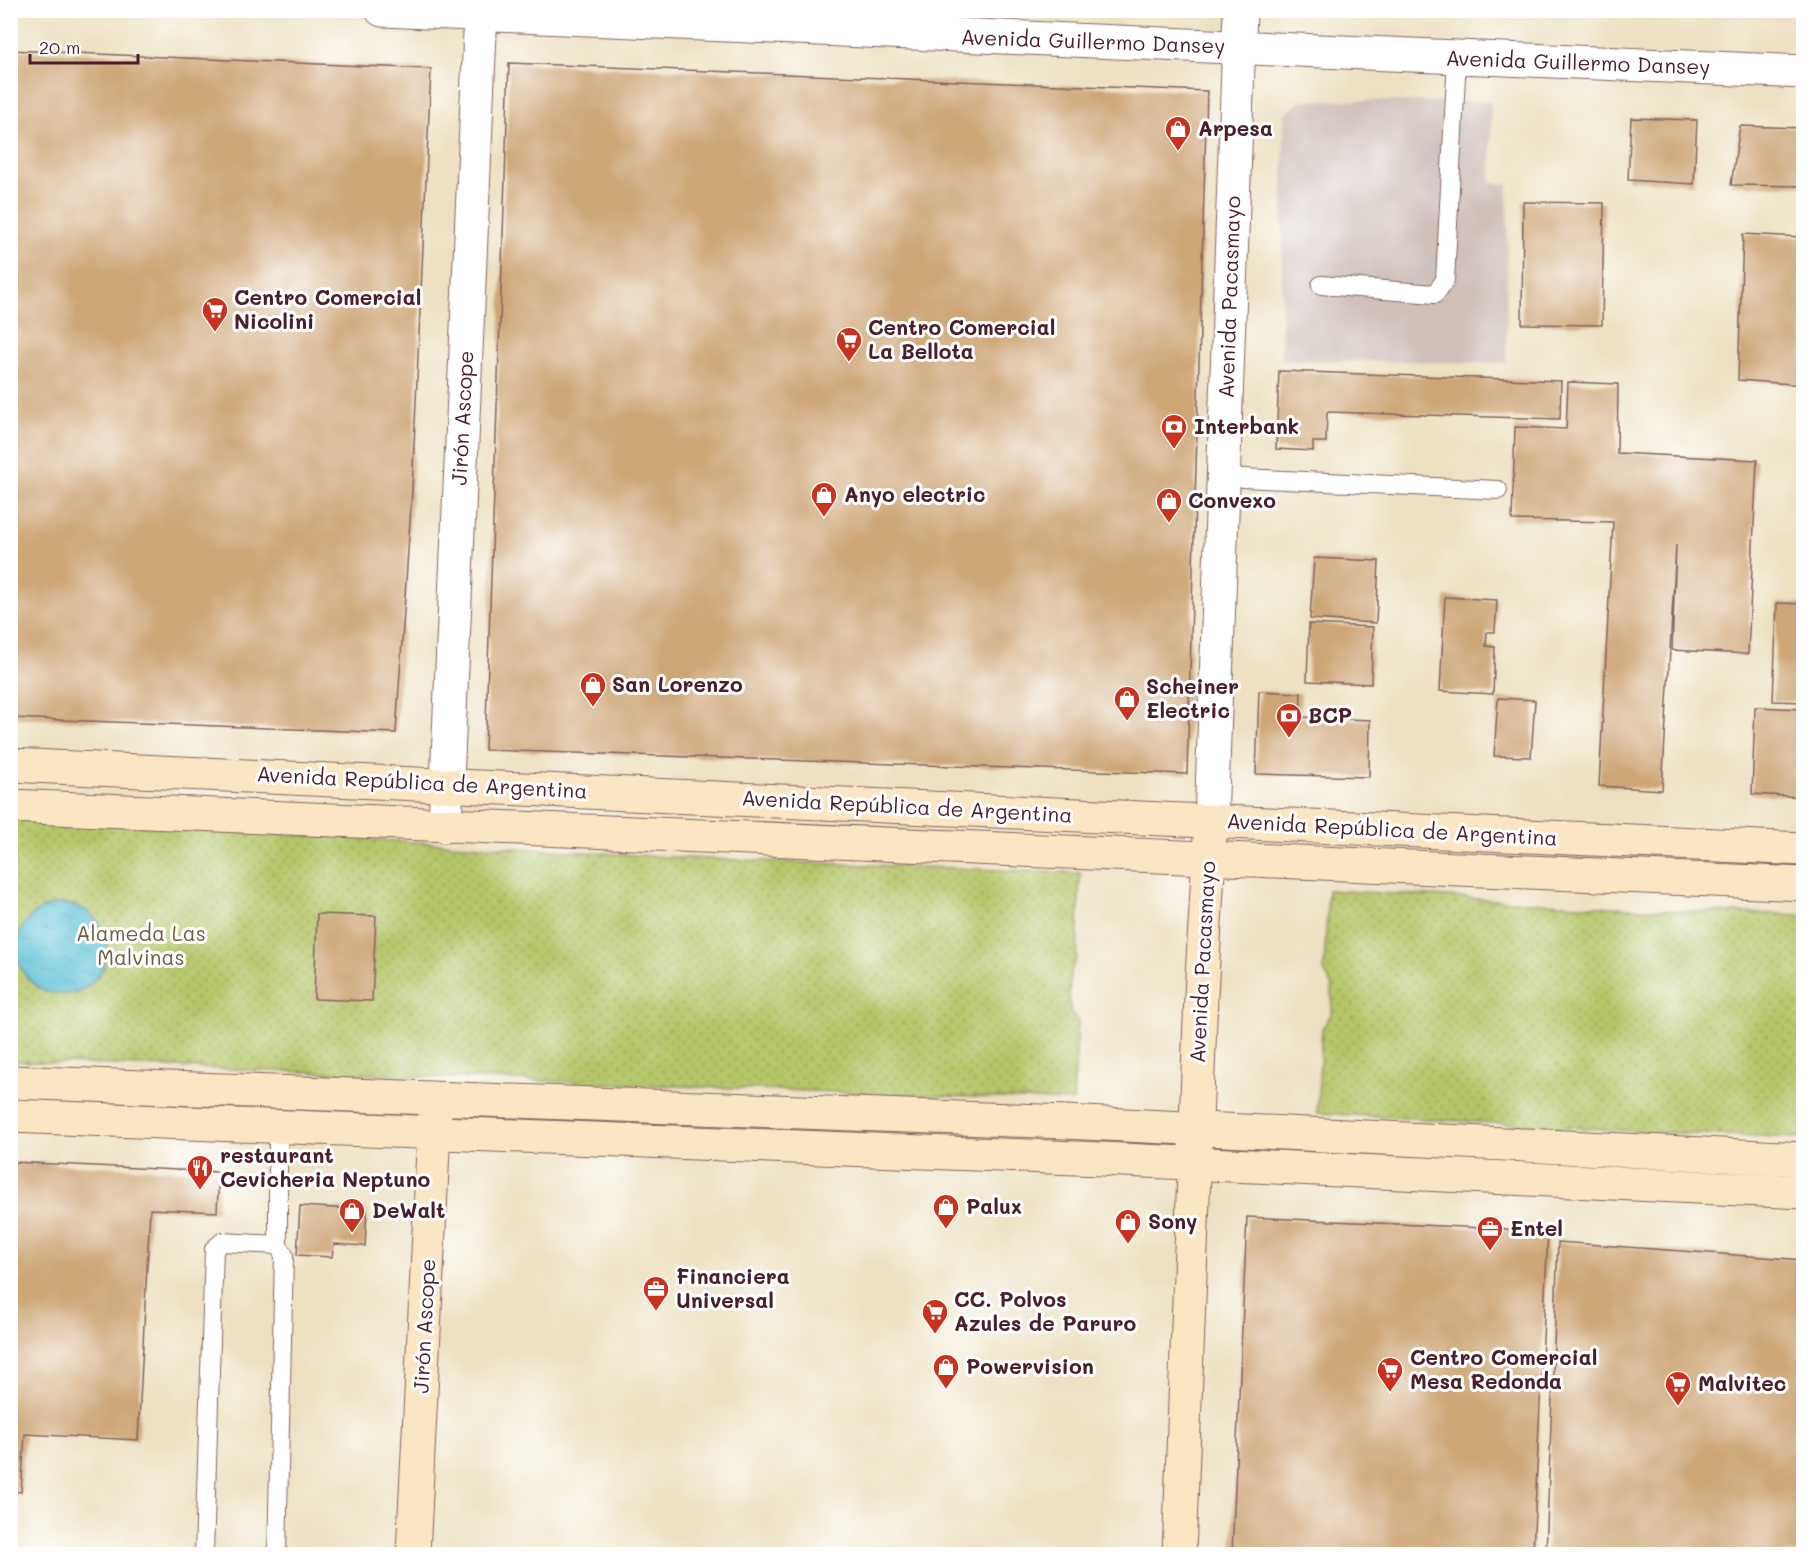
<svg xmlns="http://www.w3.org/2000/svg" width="1814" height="1565" viewBox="0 0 1814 1565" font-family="Mali,sans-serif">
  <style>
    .built { fill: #f2d4be }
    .industrial { fill: #cfc0ba }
    .park { fill: url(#park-dots); stroke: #80724a; stroke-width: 1.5 }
    .water { fill: url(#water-ripples); stroke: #527080; stroke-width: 1.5 }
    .building { fill: #cea676 }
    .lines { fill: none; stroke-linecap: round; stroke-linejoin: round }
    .lane-casing { stroke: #836360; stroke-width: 20 }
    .street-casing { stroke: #836360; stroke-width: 35 }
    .secondary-casing { stroke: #836360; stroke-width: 35 }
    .lane { stroke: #fff; stroke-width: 18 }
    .street { stroke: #fff; stroke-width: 33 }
    .secondary { stroke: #fbe6c4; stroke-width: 33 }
    .labels { text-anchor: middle; stroke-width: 6; stroke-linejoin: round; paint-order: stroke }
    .street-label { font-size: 21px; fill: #4a1f2b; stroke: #fff }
    .poi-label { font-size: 21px; font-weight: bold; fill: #4a1f2b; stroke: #fff; text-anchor: start }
    .park-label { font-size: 21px; fill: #705941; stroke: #fff }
  </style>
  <defs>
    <pattern id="park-dots" width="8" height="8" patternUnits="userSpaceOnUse" patternTransform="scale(1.5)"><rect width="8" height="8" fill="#b6c669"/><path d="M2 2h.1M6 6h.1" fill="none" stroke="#96a057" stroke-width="1.8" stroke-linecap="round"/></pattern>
    <pattern id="water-ripples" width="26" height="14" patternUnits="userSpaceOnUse" patternTransform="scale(1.5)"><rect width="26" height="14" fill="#59c0d6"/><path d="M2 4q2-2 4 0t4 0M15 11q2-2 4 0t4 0" fill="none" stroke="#4c9bae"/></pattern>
  </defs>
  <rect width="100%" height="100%" fill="#fff"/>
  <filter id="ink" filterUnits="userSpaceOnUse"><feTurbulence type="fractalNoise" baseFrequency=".0167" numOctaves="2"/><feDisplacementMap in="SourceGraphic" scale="12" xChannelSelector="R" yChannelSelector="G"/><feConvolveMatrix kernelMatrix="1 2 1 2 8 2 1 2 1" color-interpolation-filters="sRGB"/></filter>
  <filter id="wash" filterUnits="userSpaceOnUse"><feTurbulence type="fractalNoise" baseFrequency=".008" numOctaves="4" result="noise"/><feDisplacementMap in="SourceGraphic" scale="24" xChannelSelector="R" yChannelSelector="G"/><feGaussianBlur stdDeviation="1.35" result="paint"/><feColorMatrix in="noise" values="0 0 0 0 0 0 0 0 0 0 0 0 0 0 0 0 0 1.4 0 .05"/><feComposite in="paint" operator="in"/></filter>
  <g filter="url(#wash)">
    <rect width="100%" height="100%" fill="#ede1c2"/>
    <!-- built -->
    <path class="built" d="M1626 11H1803V22L1626 13Z"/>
    <!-- industrial -->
    <path class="industrial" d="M1302 100 1491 102V183L1508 184 1506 363 1281 360 1284 115Z"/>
    <!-- park -->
    <path class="park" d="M10 818 686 858 1080 873 1077 957 1070 974 1069 1003 1071 1013 1078 1022 1073 1101 11 1061Z
      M1328 890 1681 911 1803 915V1138L1670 1133 1317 1113 1322 1029 1332 1013V987L1324 970Z"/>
    <!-- water -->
    <path class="water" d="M17 949a45 45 0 1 1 90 0a45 45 0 1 1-90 0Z"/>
    <g id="blocks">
      <!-- building -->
      <path class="building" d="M10 50 431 69 412 490 396 733 10 718Z
        M509 63 1207 91 1187 774 485 750Z
        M1631 118 1697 120 1694 184 1628 180Z
        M1740 126 1804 128V186L1731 185Z
        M1523 202 1604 203 1602 325 1522 324Z
        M1743 234 1804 237V385L1738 380Z
        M1279 371 1561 381 1560 419 1327 412 1326 442H1313V451L1276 449Z
        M1568 382 1618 384 1617 453 1757 460 1748 654 1672 650 1676 545 1662 790 1599 786 1613 522 1512 520 1515 427 1566 429Z
        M1314 558 1379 561 1376 623 1310 619Z
        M1445 597 1497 600 1495 632H1487L1486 646 1495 647 1493 694 1440 691Z
        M1777 603 1804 604V702L1773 701Z
        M1309 624 1373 627 1371 684 1307 681Z
        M1259 691 1301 693 1300 717 1370 720 1369 777 1256 774Z
        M1498 698 1535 700 1531 757 1494 756Z
        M1755 707 1804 709V797L1752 794Z
        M317 914 376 916 372 1001 314 999Z
        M12 1162 219 1172 217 1212 150 1209 138 1440 25 1434 21 1492 10 1491V1196Z
        M300 1206 367 1210 365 1246 334 1244 332 1257 297 1255Z
        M1247 1217 1548 1231 1533 1554H1232Z
        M1558 1242 1804 1260V1554H1546Z"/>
    </g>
  </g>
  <g filter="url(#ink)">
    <use href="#blocks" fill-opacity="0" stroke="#836360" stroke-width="1.5"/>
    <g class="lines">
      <!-- lane casing -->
      <g class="lane-casing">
        <path id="lane" d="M1321 285 1435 294 1445 280 1457 58
          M1223 477 1498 490
          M278 1245V1126
          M204 1554 214 1249 222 1242 278 1245 284 1255 277 1554"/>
      </g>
      <!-- street casing -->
      <g class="street-casing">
        <path id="street" d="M382 10 1804 72
          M1211 822 1240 10
          M445 826 481 10"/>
      </g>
      <!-- secondary casing -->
      <g class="secondary-casing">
        <path id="secondary" d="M10 765 1804 849
          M10 806 1804 884
          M10 1082 1066 1122 1804 1159
          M10 1116 1101 1159 1804 1192
          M413 1554 435 1110
          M1179 1554 1201 995 1210 836"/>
      </g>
      <!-- lane -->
      <use href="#lane" class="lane"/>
      <!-- street -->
      <use href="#street" class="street"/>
      <!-- secondary -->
      <use href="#secondary" class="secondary"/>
    </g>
  </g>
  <!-- icons -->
  <defs>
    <g id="shop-pin" transform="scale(1.35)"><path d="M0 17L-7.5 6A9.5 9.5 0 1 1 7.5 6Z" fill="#c8321e" stroke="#fff"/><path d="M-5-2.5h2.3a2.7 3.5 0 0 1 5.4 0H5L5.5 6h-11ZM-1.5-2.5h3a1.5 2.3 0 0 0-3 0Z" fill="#fff"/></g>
    <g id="supermarket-pin" transform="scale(1.35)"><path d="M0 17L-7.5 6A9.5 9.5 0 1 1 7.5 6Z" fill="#c8321e" stroke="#fff"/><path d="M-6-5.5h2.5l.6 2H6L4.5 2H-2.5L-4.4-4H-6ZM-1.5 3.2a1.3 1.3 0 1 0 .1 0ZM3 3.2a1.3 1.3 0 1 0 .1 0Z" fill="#fff"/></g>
    <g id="bank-pin" transform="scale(1.35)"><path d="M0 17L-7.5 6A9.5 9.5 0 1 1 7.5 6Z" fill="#c8321e" stroke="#fff"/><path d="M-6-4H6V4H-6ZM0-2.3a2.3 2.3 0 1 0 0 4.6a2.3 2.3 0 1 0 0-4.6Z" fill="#fff"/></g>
    <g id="restaurant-pin" transform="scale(1.35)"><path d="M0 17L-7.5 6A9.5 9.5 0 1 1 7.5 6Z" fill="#c8321e" stroke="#fff"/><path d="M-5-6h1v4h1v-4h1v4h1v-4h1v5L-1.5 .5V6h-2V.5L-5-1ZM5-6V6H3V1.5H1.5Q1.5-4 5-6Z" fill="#fff"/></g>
    <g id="office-pin" transform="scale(1.35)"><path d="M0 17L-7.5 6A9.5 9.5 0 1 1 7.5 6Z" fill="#c8321e" stroke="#fff"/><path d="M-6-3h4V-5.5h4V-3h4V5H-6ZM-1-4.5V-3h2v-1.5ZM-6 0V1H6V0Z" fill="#fff"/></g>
  </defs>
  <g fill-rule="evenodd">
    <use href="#shop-pin" x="1178" y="129"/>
    <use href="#supermarket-pin" x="215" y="310"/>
    <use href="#supermarket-pin" x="849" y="340"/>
    <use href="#bank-pin" x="1174" y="427"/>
    <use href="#shop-pin" x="824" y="495"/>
    <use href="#shop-pin" x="1169" y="501"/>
    <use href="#shop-pin" x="593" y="685"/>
    <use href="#shop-pin" x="1127" y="699"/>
    <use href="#bank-pin" x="1289" y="716"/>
    <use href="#restaurant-pin" x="200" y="1168"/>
    <use href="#shop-pin" x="946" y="1207"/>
    <use href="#shop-pin" x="352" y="1211"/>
    <use href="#shop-pin" x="1128" y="1222"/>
    <use href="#office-pin" x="1490" y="1229"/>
    <use href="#office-pin" x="656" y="1289"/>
    <use href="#supermarket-pin" x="935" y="1312"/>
    <use href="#shop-pin" x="946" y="1367"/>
    <use href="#supermarket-pin" x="1390" y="1370"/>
    <use href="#supermarket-pin" x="1678" y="1384"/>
  </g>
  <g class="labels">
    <!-- street labels -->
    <g class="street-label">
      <text transform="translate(1093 42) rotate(2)" y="7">Avenida Guillermo Dansey</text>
      <text transform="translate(1578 63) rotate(2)" y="7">Avenida Guillermo Dansey</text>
      <text transform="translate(1230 297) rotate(-88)" y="7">Avenida Pacasmayo</text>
      <text transform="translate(463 418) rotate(-87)" y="7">Jirón Ascope</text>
      <text transform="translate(422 783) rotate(3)" y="7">Avenida República de Argentina</text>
      <text transform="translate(907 807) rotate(3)" y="7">Avenida República de Argentina</text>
      <text transform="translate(1392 830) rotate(3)" y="7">Avenida República de Argentina</text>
      <text transform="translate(1203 962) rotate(-87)" y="7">Avenida Pacasmayo</text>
      <text transform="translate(425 1326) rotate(-87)" y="7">Jirón Ascope</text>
    </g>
    <!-- poi labels -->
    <g class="poi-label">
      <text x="1198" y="136">Arpesa</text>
      <text x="234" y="305">Centro Comercial<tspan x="234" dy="24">Nicolini</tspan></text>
      <text x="868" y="335">Centro Comercial<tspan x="868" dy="24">La Bellota</tspan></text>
      <text x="1194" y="434">Interbank</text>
      <text x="844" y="502">Anyo electric</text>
      <text x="1188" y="508">Convexo</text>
      <text x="612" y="692">San Lorenzo</text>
      <text x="1146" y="694">Scheiner<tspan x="1146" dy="24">Electric</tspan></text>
      <text x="1308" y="723">BCP</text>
      <text x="220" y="1163">restaurant<tspan x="220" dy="24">Cevicheria Neptuno</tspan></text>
      <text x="966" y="1214">Palux</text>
      <text x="372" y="1218">DeWalt</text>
      <text x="1148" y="1229">Sony</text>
      <text x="1510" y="1236">Entel</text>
      <text x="676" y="1284">Financiera<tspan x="676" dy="24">Universal</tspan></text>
      <text x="954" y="1307">CC. Polvos<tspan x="954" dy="24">Azules de Paruro</tspan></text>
      <text x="1410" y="1365">Centro Comercial<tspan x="1410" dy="24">Mesa Redonda</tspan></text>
      <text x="966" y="1374">Powervision</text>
      <text x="1698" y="1391">Malvitec</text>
    </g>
    <!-- park labels -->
    <g class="park-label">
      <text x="141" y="941">Alameda Las<tspan x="141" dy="24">Malvinas</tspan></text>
    </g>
  </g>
  <!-- margin -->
  <rect width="1814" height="1565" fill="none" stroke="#fff" stroke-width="36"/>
  <!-- scale -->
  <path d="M30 54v9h108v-9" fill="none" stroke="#4a1f2b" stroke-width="3"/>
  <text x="39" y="54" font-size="18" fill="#4a1f2b" stroke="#ffffff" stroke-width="4.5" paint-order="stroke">20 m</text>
</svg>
